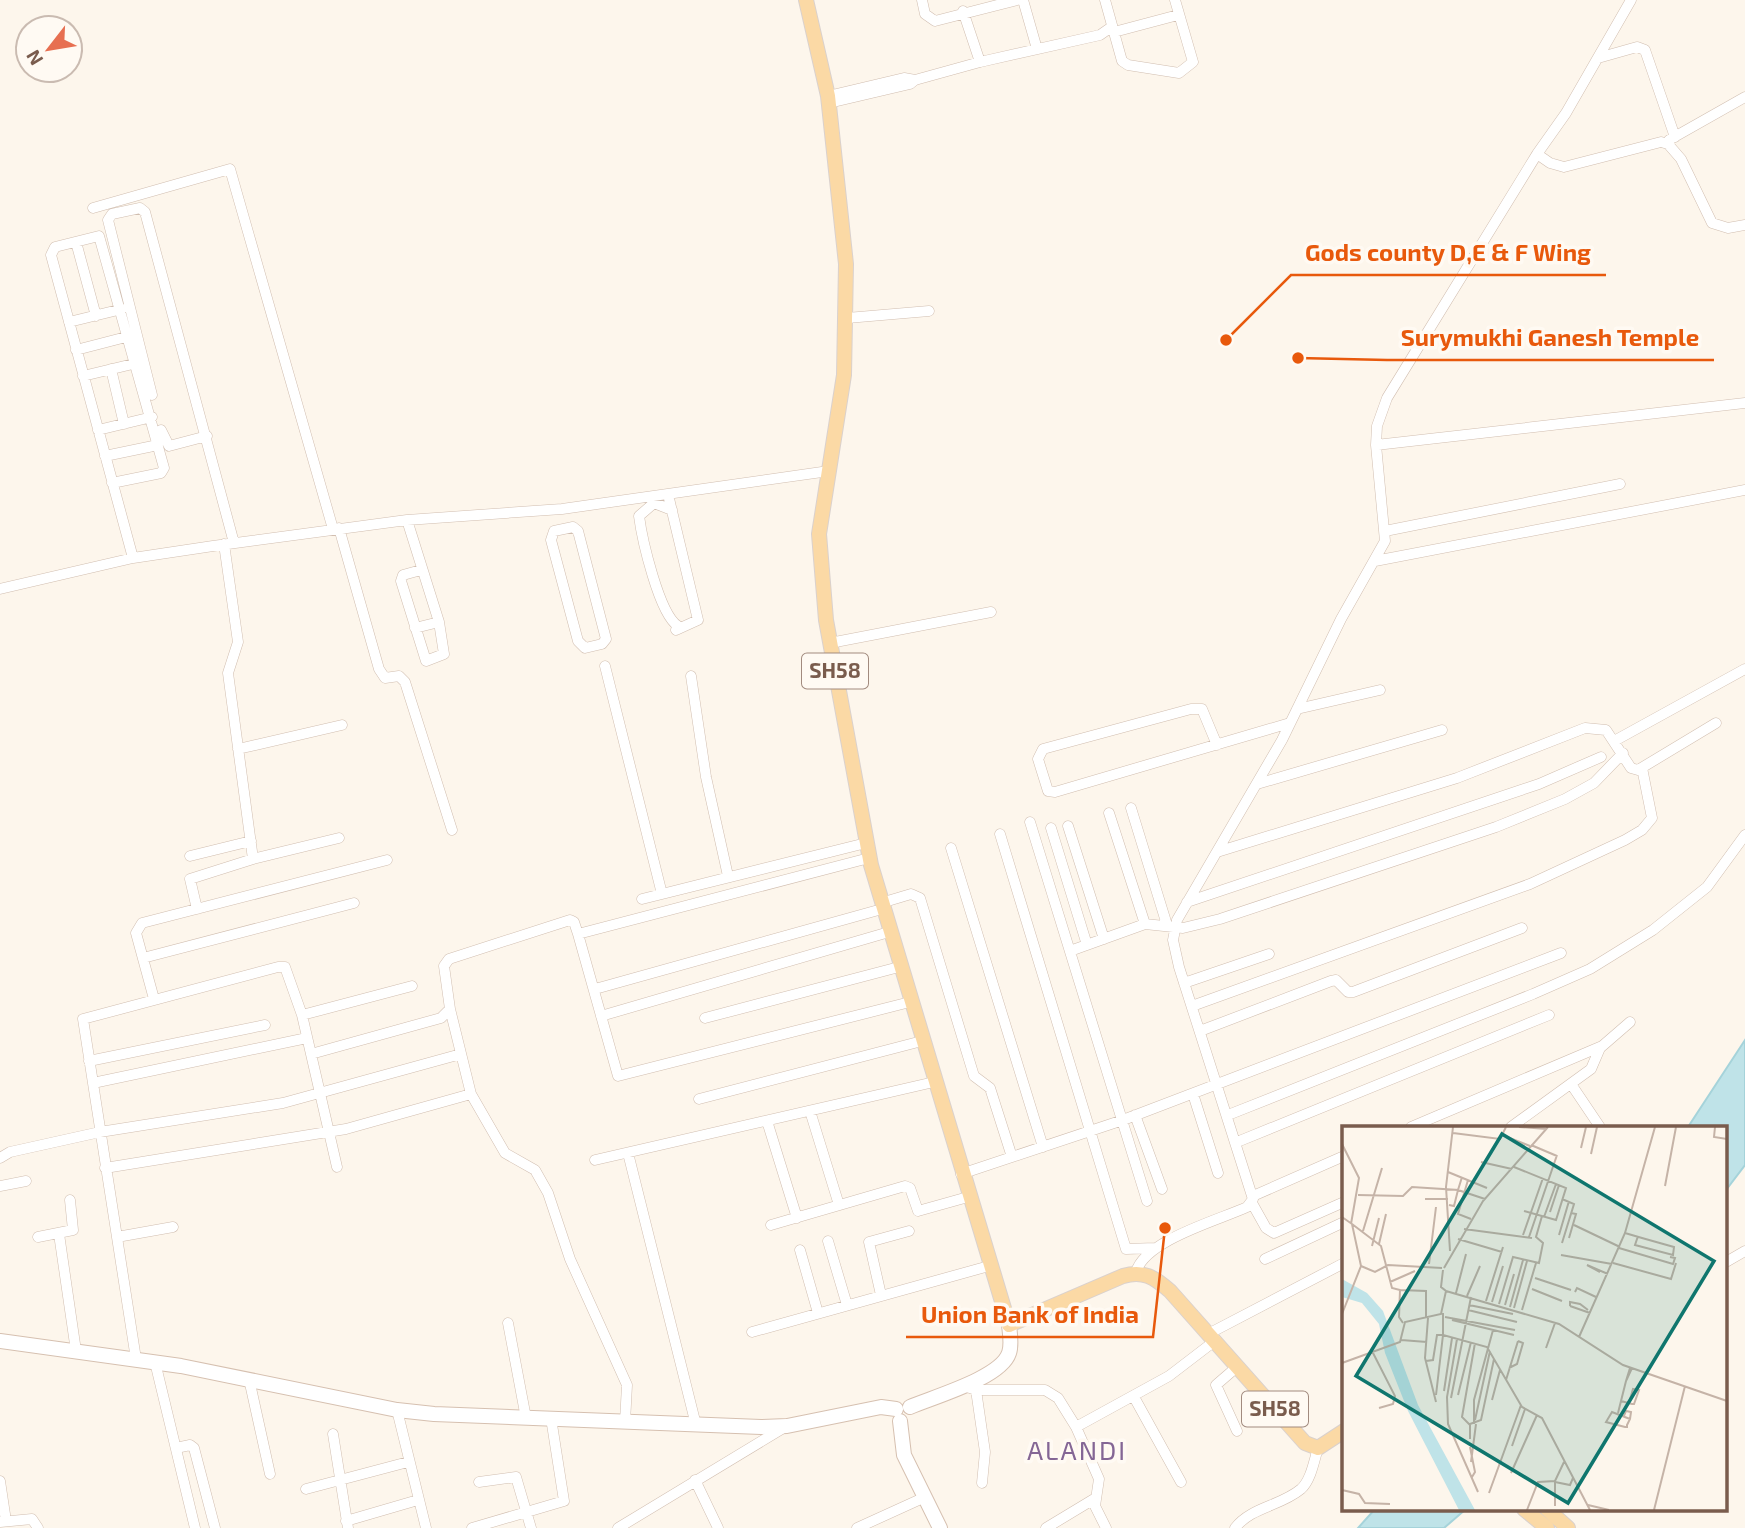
<svg xmlns="http://www.w3.org/2000/svg" width="1745" height="1528" viewBox="0 0 1745 1528" font-family="'Exo 2',sans-serif">
  <style>
    .water { fill: #bfe3e8; stroke: #a5d3da; stroke-width: 2 }
    .lines { fill: none; stroke-linecap: round; stroke-linejoin: round }
    .street-casing { stroke: #d1beb0; stroke-width: 11 }
    .secondary-casing { stroke: #d6c0b0; stroke-width: 16 }
    .primary-casing { stroke: #dad1cd; stroke-width: 16 }
    .street { stroke: #fff; stroke-width: 10 }
    .secondary { stroke: #fff; stroke-width: 14 }
    .primary { stroke: #fbd9a5; stroke-width: 14 }
    .labels { text-anchor: middle; stroke-width: 7; stroke-linejoin: round; paint-order: stroke }
    .shield { fill: #fffaf3; stroke: #a28b7f; stroke-width: 2 }
    .shield-label { font-size: 21px; font-weight: bold; fill: #7a5c4d }
    .quarter-label { font-size: 26px; letter-spacing: 2px; fill: #846695; stroke: #fffaf3 }
    .inset-road { fill: none; stroke: #c5b3a7; stroke-width: 2 }
    .view { fill: #0f766e; fill-opacity: 0.15; stroke: #0f766e; stroke-width: 3.5 }
    .inset-edge { fill: none; stroke: #7a5c4d; stroke-width: 3.5 }
    .leader { fill: none; stroke: #e8590c; stroke-width: 2.5 }
    .callout-dot { fill: #e8590c; stroke: #fffaf3; stroke-width: 2.5 }
    .callout-label { font-size: 24px; text-anchor: middle; font-weight: bold; fill: #e8590c; stroke: #fffaf3; stroke-width: 7; stroke-linejoin: round; paint-order: stroke }
  </style>
  <rect width="100%" height="100%" fill="#fdf6ec"/>
  <!-- water -->
  <path class="water" d="M1745 1040V1165L1726 1190V1127H1688Z
    M1375 1509H1466L1444 1528H1358Z"/>
  <g class="lines">
    <!-- street casing -->
    <g class="street-casing">
      <path id="street" d="M922 0 925 14 935 21 1017 0
        M1023 0 1037 49
        M1105 0 1122 61 1128 65 1179 73 1193 62 1175 0
        M963 11 980 62
        M1114 32 1178 15
        M1598 58 1637 47 1645 50 1675 137
        M915 80 980 62 1100 35 1110 28
        M828 96 904 78 915 80 910 84 829 103
        M1669 140 1745 97
        M1537 154 1550 163 1564 167 1661 142 1668 144 1681 159 1712 223 1728 228 1745 225
        M93 208 230 169 333 529
        M76 242 96 316
        M847 318 929 311
        M69 322 122 309
        M76 350 130 336
        M111 369 124 424
        M83 376 137 363
        M152 395 108 220 112 214 140 208 145 212 234 543
        M98 430 152 417
        M161 430 169 446 207 436
        M1376 445 1745 403
        M105 456 158 445
        M112 483 161 473 164 468 99 236 55 247 51 255 133 558
        M668 494 671 507 698 620 676 630 678 626C659 614 642 539 639 516L654 503 672 510
        M407 520 439 622 444 654 426 661 401 581 403 575 421 570
        M573 527 578 531 606 639 602 644 585 648 578 641 551 540 554 531Z
        M339 528 379 669 385 678 399 676 405 682 452 830
        M1385 531 1620 484
        M224 544 238 642 228 673 253 859
        M1375 561 1745 490
        M0 589 133 558 213 546 407 520 562 509 829 471
        M415 628 439 622
        M830 643 991 612
        M605 666 662 894
        M691 676 706 777 728 876
        M1297 709 1380 690
        M1616 740 1745 669
        M1217 745 1202 709H1191L1043 749 1038 759 1048 791 1055 792C1133 769 1212 746 1290 723
        M238 749 342 725
        M1257 784 1442 730
        M1131 808 1167 925
        M1109 813 1145 924
        M1030 822 1147 1201
        M1068 826 1104 939
        M1051 828 1087 945
        M1000 834 1126 1249 1155 1248
        M951 848 1043 1147
        M1217 852 1457 778 1585 728 1606 730 1631 768 1638 770 1716 723
        M190 856 251 841
        M642 899 866 843
        M1187 902 1539 784 1601 757
        M881 903 911 894 920 898 974 1076 990 1088 1012 1157
        M197 909 190 879 253 859 339 838
        M578 934 869 858
        M1070 951 1145 924 1183 928 1220 919 1496 827 1565 799 1594 783 1623 753
        M143 958 354 903
        M1184 983 1269 954
        M595 989 882 909
        M154 999 136 933 142 923 387 860
        M1192 1006 1530 884 1625 840 1642 830 1652 818 1642 768
        M450 1009 471 1094 505 1153 535 1170 548 1193 570 1259 627 1385 625 1422
        M302 1015 412 986
        M601 1016 889 932
        M705 1018 899 967
        M1200 1031 1331 981 1336 980 1348 992H1353L1522 928
        M311 1054 441 1018 450 1009 444 966 449 959 570 920 574 922 578 934 618 1076 910 1002
        M89 1061 265 1025
        M93 1083 307 1038
        M1571 1084 1600 1127
        M1193 1094 1218 1173
        M699 1099 922 1041
        M810 1111 839 1205
        M1135 1115 1162 1189
        M1228 1115 1533 994 1590 969 1653 930 1707 887 1745 835
        M767 1121 797 1218
        M1411 1127 1602 1046
        M1511 1127 1591 1069 1600 1048 1630 1022
        M1237 1142 1549 1015
        M628 1153 696 1425
        M0 1158 10 1152 100 1132 283 1103 461 1054
        M595 1160 934 1082
        M105 1168 346 1129 471 1094
        M961 1174 1123 1120 1561 953
        M0 1186 26 1181
        M1253 1196 1344 1156
        M1252 1203 1266 1228 1274 1233 1344 1202
        M771 1225 905 1186 910 1188 918 1211 968 1197
        M59 1234 76 1351
        M38 1237 73 1230 70 1200
        M117 1237 173 1227
        M828 1241 847 1305
        M800 1250 818 1313
        M1265 1259 1344 1222
        M1726 1262 1745 1251
        M1136 1272C1145 1240 1219 1220 1247 1207L1253 1199 1179 967 1173 940 1177 920 1282 740 1341 619 1385 541 1376 445 1377 426 1387 398 1537 154 1566 113 1631 0
        M881 1295 869 1242 909 1231
        M508 1323 526 1418
        M752 1332 989 1266
        M1210 1333 1344 1263
        M136 1359 83 1019 278 967H285L302 1015 337 1167
        M155 1362 195 1528
        M249 1379 270 1474
        M967 1387 976 1390H1045L1058 1398 1076 1427
        M976 1390 985 1452 982 1483
        M1134 1397 1181 1482
        M397 1410 426 1528
        M1237 1431 1216 1385 1238 1366
        M333 1434 348 1528
        M176 1448 190 1445 194 1448 215 1528
        M695 1480 718 1528
        M0 1481 6 1521
        M479 1482 516 1477 531 1528
        M306 1489 408 1462
        M346 1521 418 1500
        M0 1522 32 1519 38 1528
        M472 1528 564 1501 551 1418
        M618 1528 785 1427
        M857 1528 923 1498
        M1046 1528 1094 1499
        M1106 1528 1095 1506 1099 1479 1076 1427 1169 1376 1216 1340
        M1235 1528C1251 1507 1281 1506 1301 1489 1311 1480 1314 1461 1318 1448"/>
    </g>
    <!-- secondary casing -->
    <g class="secondary-casing">
      <path id="secondary" d="M0 1341 181 1366 397 1410 434 1414 761 1427 787 1426 881 1407 896 1409
        M910 1407C933 1397 1001 1378 1009 1353 1012 1345 1010 1334 1009 1325
        M900 1421 904 1455 940 1528"/>
    </g>
    <!-- primary casing -->
    <g class="primary-casing">
      <path id="primary" d="M806 0 828 96 846 264 844 375 819 534 826 620 871 865 1009 1325 1123 1276C1143 1270 1154 1277 1170 1291L1305 1443 1318 1448 1344 1431
        M1524 1509 1547 1528
        M1547 1509 1568 1528"/>
    </g>
    <!-- street -->
    <use href="#street" class="street"/>
    <!-- secondary -->
    <use href="#secondary" class="secondary"/>
    <!-- primary -->
    <use href="#primary" class="primary"/>
  </g>
  <g class="labels">
    <!-- shield labels -->
    <g class="shield">
      <rect x="802" y="653.5" width="66" height="35" rx="5"/>
      <rect x="1242" y="1391.5" width="66" height="35" rx="5"/>
    </g>
    <g class="shield-label">
      <text x="835" y="678">SH58</text>
      <text x="1275" y="1416">SH58</text>
    </g>
    <!-- quarter labels -->
    <g class="quarter-label">
      <text x="1077" y="1460">ALANDI</text>
    </g>
  </g>
  <!-- overview -->
  <g transform="translate(1342 1126)">
    <rect width="385" height="385" fill="#fdf6ec"/>
    <path d="M0 153 25 167 41 185 76 279 133 384H117L66 285 43 227 37 198 20 177 0 171Z" fill="#bfe3e8"/>
    <path class="inset-road" d="M177 1 205 3M373 1 372 11 385 13M111 7 158 13 164 1M160 9 188 20M0 18 17 52 9 98M189 19 215 30M239 22 244 1M249 28 255 1M139 36 170 43M172 41 224 62 214 94 182 85M106 46 145 62M120 51 116 64 143 73M126 54 116 88 129 93M323 60 334 1M16 69 61 70 70 61 116 64 112 80 107 79M83 73H106M208 86 217 59M0 91 10 98 19 140 0 188M202 91 214 58M10 98 39 120 50 162 58 164 57 191 61 197M232 99 278 121M122 103 190 112M21 105 40 42M283 107 300 112 332 121 331 129 293 119 296 110M181 109 201 52M217 109 227 75M187 111 215 29M227 112 234 88 229 87M116 113 160 126M220 117 232 78 220 73M37 118 44 88M30 120 37 92M277 122 331 138 333 132 328 131M108 125 104 61 111 1M219 129 270 138M271 137 329 153 334 137M87 138 94 81M19 140 33 146 46 139 100 142M102 142 141 75 206 1M258 146 245 139 266 148M193 152 229 164M48 156 73 145M190 163 220 175M58 164 84 165V192M104 165 217 198 281 239 385 275M233 166 235 162 254 171M114 167 124 128M125 170 138 140M144 175 161 121M150 176 161 140M157 178 171 131 197 137 201 117 194 111 200 90M127 179 171 188M163 179 172 148M228 180V176L238 178 246 184M228 180 248 187M168 181 181 134M172 182 185 135M126 184 175 196M180 184 194 137M101 187V209L145 221 180 281 200 292 248 384M103 191 173 204M86 192 83 232 94 276M110 194 172 209M237 211 283 107 313 1M115 213 105 271 106 298 136 366M59 214 85 216M204 222 213 197M30 225 53 270 51 278 37 282M84 235 91 234 95 209H100M0 237 58 216 63 196 99 188 104 165 99 161 101 144M167 242 175 238 181 217 176 215M288 242 284 255 290 242M164 254 176 215M102 265 110 212M94 269 101 209M116 269 129 216M109 272 129 171M150 274 158 244M279 275 290 278H292L297 264 291 263 287 277M276 287 284 255M282 290 284 285 289 286 288 293 285 299V301H283L264 296 270 286 288 293M133 294 148 225M132 298V274L151 204M128 299 120 291 133 217M128 313V298L139 294 152 233M170 320 183 283M128 321 133 346 130 351M129 336 134 298M169 347 195 289M213 356 228 359 231 352M0 364 17 368 23 377 48 378M147 367 179 279M246 379 267 384M213 380V354M185 384 196 356 213 355 222 336M312 384 343 260"/>
    <path class="view" d="M160 8 372 135 226 377 14 250Z"/>
    <rect width="385" height="385" class="inset-edge"/>
  </g>
  <!-- callouts -->
  <path class="leader" d="M1226 340L1291 275H1606M1298 358L1387 360H1714M1165 1228L1153 1337H906"/>
  <g class="callout-dot">
    <circle cx="1226" cy="340" r="7"/>
    <circle cx="1298" cy="358" r="7"/>
    <circle cx="1165" cy="1228" r="7"/>
  </g>
  <g class="callout-label">
    <text x="1448" y="261">Gods county D,E &amp; F Wing</text>
    <text x="1550" y="346">Surymukhi Ganesh Temple</text>
    <text x="1030" y="1323">Union Bank of India</text>
  </g>
  <!-- north arrow -->
  <g transform="translate(49 49) rotate(239)"><circle r="33" fill="#fffaf3" stroke="#cabbb1" stroke-width="2"/>
  <path d="M0-5L12 26L0 18L-12 26Z" fill="#e76f51"/>
  <text y="-10" font-size="19" font-weight="bold" text-anchor="middle" fill="#7a5c4d">N</text>
  </g>
</svg>
